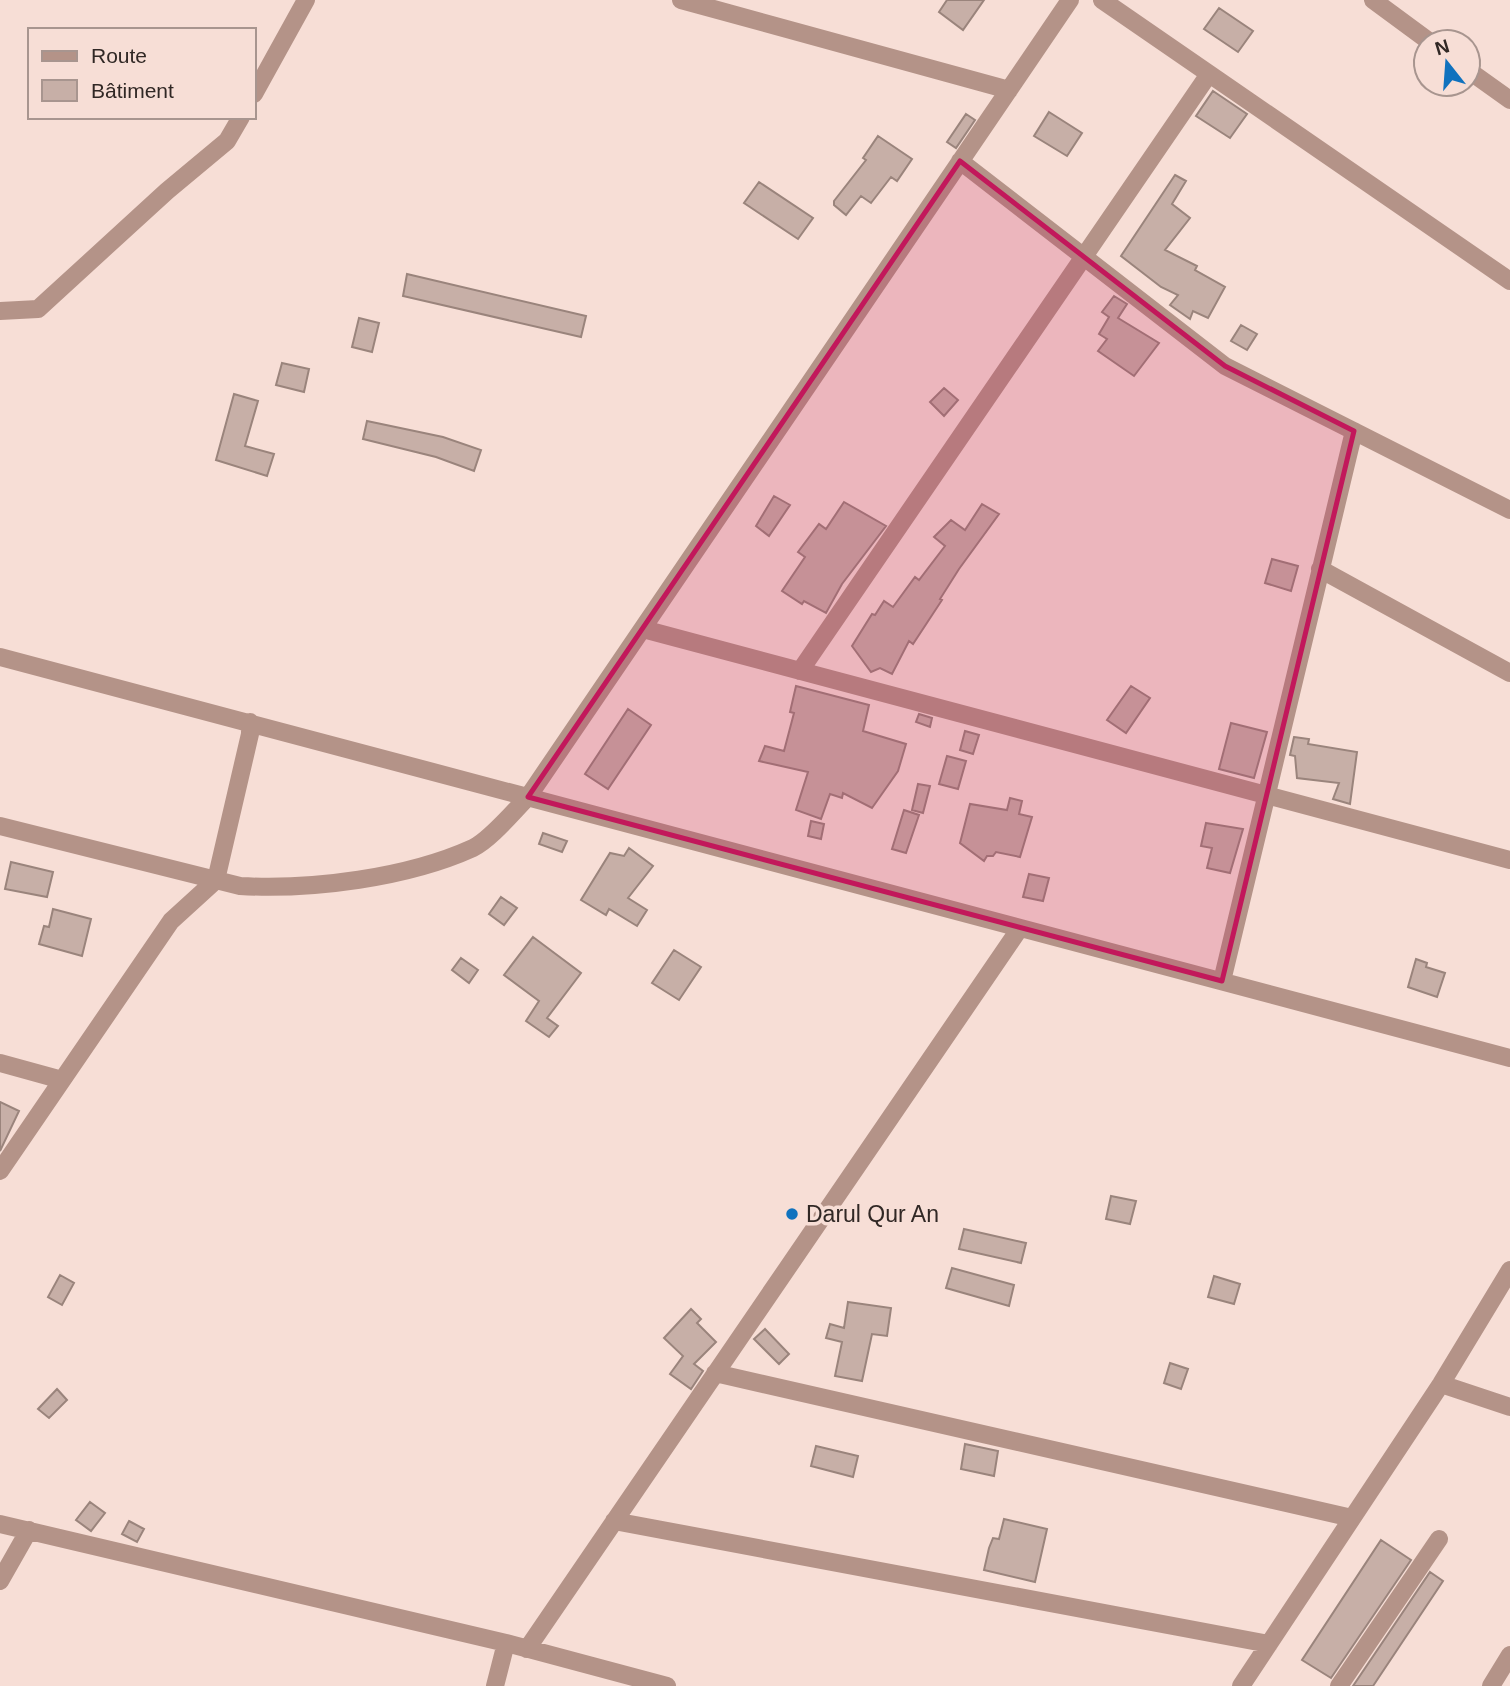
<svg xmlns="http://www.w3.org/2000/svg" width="1510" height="1686" viewBox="0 0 1510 1686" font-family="Arial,sans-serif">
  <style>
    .building { fill: #c7afa7; stroke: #9a847c; stroke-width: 2 }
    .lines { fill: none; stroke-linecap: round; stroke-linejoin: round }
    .minor { stroke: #b49388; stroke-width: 18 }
    .marked { fill: #c2185b; fill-opacity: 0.2; stroke: #c2185b; stroke-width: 5; stroke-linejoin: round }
    .poi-dot { fill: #1072be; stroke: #f7ded6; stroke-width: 2.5 }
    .labels { text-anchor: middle; stroke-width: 7; stroke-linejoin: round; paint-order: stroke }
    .poi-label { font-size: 23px; fill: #312825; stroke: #f7ded6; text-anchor: start }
  </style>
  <rect width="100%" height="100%" fill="#f7ded6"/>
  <!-- building -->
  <path class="building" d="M947 0H984L963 30 939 12Z
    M1219 8 1253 31 1238 52 1204 29Z
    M1213 91 1247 114 1230 138 1196 116Z
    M1049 112 1082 133 1067 156 1034 136Z
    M966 114 975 120 956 148 947 142Z
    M878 136 912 159 897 181 891 177 871 203 861 196 846 215 834 205V201L866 160 863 158Z
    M1175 175 1186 181 1172 204 1190 218 1165 250 1197 266 1195 270 1225 287 1208 318 1193 311 1190 319 1170 305 1178 295 1161 287 1121 256Z
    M759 182 813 218 798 239 744 203Z
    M407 274 586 316 581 337 403 296Z
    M1114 296 1127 304 1118 318 1159 343 1134 376 1098 351 1107 339 1099 334 1109 317 1102 312Z
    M359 318 379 323 372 352 352 347Z
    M1241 325 1257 334 1247 350 1231 341Z
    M282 363 309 369 304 392 276 385Z
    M944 388 958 400 944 416 930 402Z
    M234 394 258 401 245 446 274 454 267 476 216 460Z
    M367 421 443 437 481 450 474 471 436 457 363 439Z
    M774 496 790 505 769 536 756 526Z
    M844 502 886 526 842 584 826 613 804 601 802 604 782 591 805 557 798 552 819 524 826 529Z
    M982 504 999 514 959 569 940 599 942 600 913 644 909 641 892 674 880 668 871 672 852 646 872 614 875 615 884 601 893 607 915 577 919 580 945 546 934 537 951 520 965 530Z
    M1272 559 1298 566 1291 591 1265 583Z
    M796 686 869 705 863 731 906 744 898 771 872 808 843 793 842 798 830 794 821 819 796 810 808 772 759 761 765 746 784 751 794 713 790 712Z
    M1131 686 1150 698 1126 733 1107 720Z
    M628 709 651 725 608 789 585 774Z
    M919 714 932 718 930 727 916 722Z
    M1231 723 1267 732 1254 778 1219 769Z
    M965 731 979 735 973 754 960 750Z
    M1294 737 1309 739 1308 744 1357 752 1350 804 1333 799 1339 783 1297 778 1295 756 1290 755Z
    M947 756 966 761 958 789 939 784Z
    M918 784 930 786 923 813 912 810Z
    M1010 798 1022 801 1019 814 1032 817 1020 857 996 852 993 856H987L984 861 960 843 970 804 1007 810Z
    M904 810 919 815 906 853 892 849Z
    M811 821 824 824 821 839 808 836Z
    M1206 823 1243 829 1230 873 1207 868 1212 848 1201 846Z
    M543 833 567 841 562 852 539 844Z
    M629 848 653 866 628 898 647 910 637 926 609 909 606 915 581 900 610 853 624 856Z
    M11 862 53 872 47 897 5 889Z
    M1029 874 1049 878 1043 901 1023 897Z
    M501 897 517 908 504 925 489 914Z
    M53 909 91 919 82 956 39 944 44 926 49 927Z
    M533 937 581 973 547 1018 558 1026 549 1037 526 1021 539 1001 504 975Z
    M674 950 701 967 679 1000 652 983Z
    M461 958 478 970 469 983 452 970Z
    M1416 959 1427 963 1426 967 1445 973 1437 997 1408 987Z
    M0 1102 19 1111 0 1151Z
    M1111 1196 1136 1201 1130 1224 1106 1219Z
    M964 1229 1026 1243 1021 1263 959 1249Z
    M952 1268 1014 1285 1009 1306 946 1288Z
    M60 1275 74 1283 62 1305 48 1297Z
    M1214 1276 1240 1284 1234 1304 1208 1297Z
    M848 1302 891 1308 887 1336 872 1334 862 1381 835 1376 842 1342 826 1338 830 1324 844 1328Z
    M691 1309 701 1319 697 1323 716 1342 694 1364 703 1371 691 1389 670 1374 683 1356 664 1338Z
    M765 1329 789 1354 779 1364 754 1339Z
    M1170 1363 1188 1369 1181 1389 1164 1383Z
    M57 1389 67 1400 49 1418 38 1409Z
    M965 1444 998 1451 994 1476 961 1469Z
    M816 1446 858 1456 853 1477 811 1466Z
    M90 1502 105 1513 91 1531 76 1520Z
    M1004 1519 1047 1529 1035 1582 984 1570 989 1548 993 1538 999 1539Z
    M129 1521 144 1529 137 1542 122 1534Z
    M1381 1540 1411 1560 1331 1678 1302 1660Z
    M1430 1572 1443 1581 1373 1686H1353Z"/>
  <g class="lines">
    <!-- minor -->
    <path class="minor" d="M681 0 1009 90
      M1102 0 1510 281
      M1373 0 1430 42
      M1468 70 1510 100
      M254 94 306 0
      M960 161 1225 366 1510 510
      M0 311 38 309 167 191 227 141 241 117
      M1320 569 1510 673
      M643 629 1510 860
      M0 657 1510 1058
      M800 671 1209 74
      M0 826 240 886C312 890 407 878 473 848 490 840 514 811 528 797L1070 0
      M1222 981 1354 431
      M0 1063 62 1080
      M0 1171 171 921 216 880 250 734V722
      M715 1373 1352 1518
      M1441 1384 1510 1407
      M614 1521 1269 1644
      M0 1524 506 1643 667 1686
      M0 1581 29 1530
      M527 1649 1020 928
      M495 1686 506 1643
      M1241 1686 1441 1384 1510 1270
      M1339 1686 1439 1539
      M1491 1686 1510 1655"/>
  </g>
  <!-- marked area -->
  <path class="marked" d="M960 161 1225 366 1354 431 1222 981 528 797Z"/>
  <!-- markers -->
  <circle class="poi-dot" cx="792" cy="1214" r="7"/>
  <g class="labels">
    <!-- poi labels -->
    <g class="poi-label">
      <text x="806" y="1222">Darul Qur An</text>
    </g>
  </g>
  <!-- legend -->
  <rect x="28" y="28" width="228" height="91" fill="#f7ded6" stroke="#a8958f" stroke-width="2"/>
  <rect x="42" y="51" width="35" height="10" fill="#b49388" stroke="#a8958f" stroke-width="2"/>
  <text x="91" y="63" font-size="21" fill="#312825">Route</text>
  <rect x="42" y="80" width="35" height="21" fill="#c7afa7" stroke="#a8958f" stroke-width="2"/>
  <text x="91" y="98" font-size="21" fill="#312825">Bâtiment</text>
  <!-- north arrow -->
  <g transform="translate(1447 63) rotate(343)"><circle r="33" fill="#f7ded6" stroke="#a8958f" stroke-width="2"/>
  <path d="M0-5L12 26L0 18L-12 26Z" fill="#1072be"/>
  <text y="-10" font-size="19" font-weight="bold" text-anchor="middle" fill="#312825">N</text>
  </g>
</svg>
